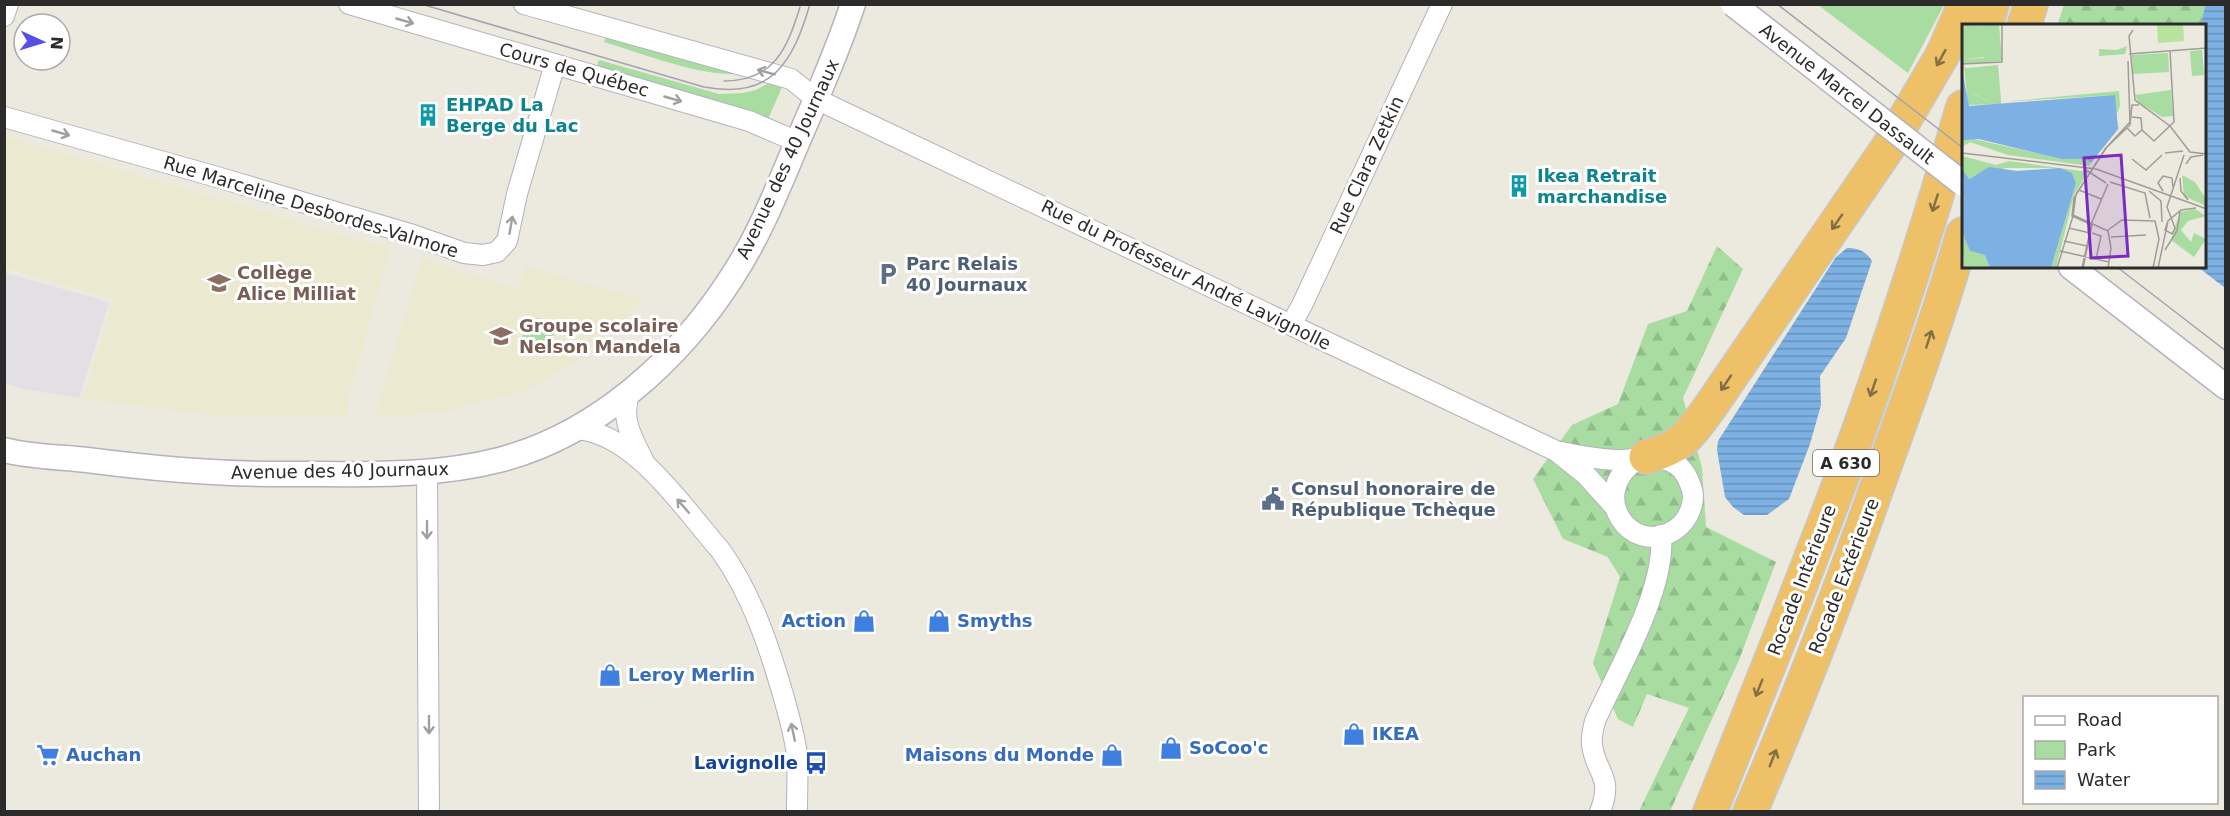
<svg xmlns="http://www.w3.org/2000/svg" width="2230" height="816" viewBox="0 0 2230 816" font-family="'DejaVu Sans',sans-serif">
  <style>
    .industrial { fill: #e2dfe5 }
    .education { fill: #ebe9d0 }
    .green { fill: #a8dca1 }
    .forest { fill: url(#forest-firs) }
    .water { fill: url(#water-rules) }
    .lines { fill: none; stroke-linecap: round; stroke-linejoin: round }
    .minor-casing { stroke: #b3b2bd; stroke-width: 22 }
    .tertiary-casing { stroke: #b3b2bd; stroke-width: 27 }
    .motorway-casing { stroke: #c8c8c8; stroke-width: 36 }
    .minor { stroke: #fff; stroke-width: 20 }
    .tertiary { stroke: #fff; stroke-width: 24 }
    .motorway { stroke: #eec067; stroke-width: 33 }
    .tram { stroke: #a3a2b3; stroke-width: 1.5 }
    .tertiary-bridge-casing { stroke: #b3b2bd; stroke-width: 27; stroke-linecap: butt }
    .tertiary-bridge { stroke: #fff; stroke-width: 24 }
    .oneway { stroke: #a0a0a0 }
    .oneway2 { stroke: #836e46 }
    .labels { text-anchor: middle; stroke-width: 6; stroke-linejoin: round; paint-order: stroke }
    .shield { fill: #fff; stroke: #6b6b6b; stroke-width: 1.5 }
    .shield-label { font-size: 16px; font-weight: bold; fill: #2b2b2b }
    .street-label { font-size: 18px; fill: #2b2b2b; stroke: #fff }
    .culture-label { font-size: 18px; font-weight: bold; fill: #0d838f; stroke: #fff; text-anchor: start }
    .service-label { font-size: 18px; font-weight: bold; fill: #4e5e75; stroke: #fff; text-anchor: start }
    .education-label { font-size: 18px; font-weight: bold; fill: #785e54; stroke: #fff; text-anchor: start }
    .shop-label { font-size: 18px; font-weight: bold; fill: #366cbe; stroke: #fff; text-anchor: start }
    .transit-label { font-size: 18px; font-weight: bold; fill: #164399; stroke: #fff; text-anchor: end }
    .inset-road { fill: none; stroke: #9f9d97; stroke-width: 1.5 }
    .view { fill: #7b2cbf; fill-opacity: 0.15; stroke: #7b2cbf; stroke-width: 3 }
    .inset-edge { fill: none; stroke: #2b2b2b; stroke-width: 3 }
  </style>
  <defs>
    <pattern id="forest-firs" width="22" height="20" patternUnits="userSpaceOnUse" patternTransform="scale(1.5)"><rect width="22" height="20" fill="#a8dca1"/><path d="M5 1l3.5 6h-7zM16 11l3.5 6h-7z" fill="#91bd8b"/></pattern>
    <pattern id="water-rules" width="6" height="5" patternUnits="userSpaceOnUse" patternTransform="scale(1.5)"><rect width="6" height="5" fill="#7db1e3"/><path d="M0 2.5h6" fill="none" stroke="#6790b8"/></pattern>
  </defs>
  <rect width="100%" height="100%" fill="#ece9df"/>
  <!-- industrial -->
  <path class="industrial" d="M5 273 109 302 79 398 23 389 5 383Z"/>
  <!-- education -->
  <path class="education" d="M4 136 390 249 349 395 345 416 227 417 84 399 113 299 5 268Z
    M422 258 518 289 525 266 641 299 628 315 572 365 524 391 447 411 383 417 375 414Z"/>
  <!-- green -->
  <path class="green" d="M1818 5H1944L1908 73Z
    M607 34 742 73C706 79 641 53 604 42Z
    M599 60 719 94 743 93 756 90 772 81 783 85 768 119 596 69Z
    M538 318 554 324 556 330 554 335 528 349 523 346 522 336 526 324Z"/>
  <!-- forest -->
  <path class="forest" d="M2064 5H2205L2201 25 2057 26Z
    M1717 246 1743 269 1683 398 1702 468 1706 527 1776 562 1739 660 1670 811H1639L1689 708 1647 694 1633 727 1618 719 1593 663 1620 577 1608 557 1563 539 1533 479 1572 425 1618 404 1648 324 1687 311Z"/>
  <!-- water -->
  <path class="water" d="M2205 5H2225V288L2198 267H2204V26L2201 25Z
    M1847 248C1858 248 1866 251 1872 261L1846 338 1820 376 1821 405 1810 444 1789 499 1767 515H1744L1733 507 1725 497 1717 450 1718 441 1836 257Z"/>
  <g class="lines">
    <!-- minor casing -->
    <g class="minor-casing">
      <path id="minor" d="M349 4 749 121 798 142
        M524 4 791 79 816 99 1556 451 1586 475 1614 506
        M4 16 8 4
        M4 117 217 177 410 234 464 253 483 255 497 252 507 241 517 194 555 64
        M1291 325 1302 305 1442 4
        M630 391C620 419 631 435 643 460
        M577 429C636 434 684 509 721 551 752 595 769 646 784 698 789 717 795 736 797 756 798 775 797 793 797 812
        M1561 452C1579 456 1597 459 1615 460 1640 461 1670 449 1686 475 1689 481 1693 489 1693 496 1693 510 1685 524 1673 531 1630 556 1587 495 1636 460
        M427 472 429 812
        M1600 812C1614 775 1596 775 1592 745 1591 737 1593 729 1595 721 1618 670 1666 590 1661 535"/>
    </g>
    <!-- tertiary casing -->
    <g class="tertiary-casing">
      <path id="tertiary" d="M2071 267 2226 387
        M4 450C31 457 60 457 87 460 156 469 225 475 296 474 363 474 433 477 499 460 596 435 679 360 732 277 759 236 778 188 797 143 817 97 837 52 853 4"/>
    </g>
    <!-- motorway casing -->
    <g class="motorway-casing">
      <path id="motorway" d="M1986 26 1992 4
        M2024 26 2031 4
        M1646 457C1682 447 1688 437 1710 407L1889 146 1943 54 1965 4
        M1710 812C1747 720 1784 629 1819 537 1874 396 1921 252 1963 107
        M1750 812C1798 701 1841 589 1881 476 1910 396 1939 316 1963 234"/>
    </g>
    <!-- minor -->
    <use href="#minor" class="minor"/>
    <!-- tertiary -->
    <use href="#tertiary" class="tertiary"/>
    <!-- motorway -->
    <use href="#motorway" class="motorway"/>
    <!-- tram -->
    <path class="tram" d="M421 4 704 87C772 100 793 62 810 4
      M1777 4 1963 148
      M724 81C774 81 787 49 800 7
      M2117 267 2226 351"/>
    <!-- tertiary-bridge casing -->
    <g class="tertiary-bridge-casing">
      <path id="tertiary-bridge" d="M1733 4 1962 183"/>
    </g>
    <!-- tertiary-bridge -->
    <use href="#tertiary-bridge" class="tertiary-bridge"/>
  </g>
  <!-- one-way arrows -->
  <defs><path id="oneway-shaft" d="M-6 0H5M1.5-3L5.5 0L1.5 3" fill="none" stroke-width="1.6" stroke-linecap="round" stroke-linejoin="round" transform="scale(1.5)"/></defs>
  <g class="oneway">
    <use href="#oneway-shaft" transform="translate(405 21) rotate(16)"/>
    <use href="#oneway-shaft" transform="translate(766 72) rotate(-165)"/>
    <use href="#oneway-shaft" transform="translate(673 99) rotate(16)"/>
    <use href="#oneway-shaft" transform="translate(61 133) rotate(16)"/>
    <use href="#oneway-shaft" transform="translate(511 225) rotate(-80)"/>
    <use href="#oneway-shaft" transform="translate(683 506) rotate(-131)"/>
    <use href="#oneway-shaft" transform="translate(427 530) rotate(90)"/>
    <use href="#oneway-shaft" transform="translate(429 725) rotate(90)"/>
    <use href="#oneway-shaft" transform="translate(793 732) rotate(-102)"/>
  </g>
  <g class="oneway2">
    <use href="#oneway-shaft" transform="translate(1941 58) rotate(119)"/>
    <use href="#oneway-shaft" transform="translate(1935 203) rotate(108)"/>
    <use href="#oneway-shaft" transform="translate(1837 222) rotate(125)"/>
    <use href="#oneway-shaft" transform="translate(1929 339) rotate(-72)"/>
    <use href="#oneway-shaft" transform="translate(1726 383) rotate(124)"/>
    <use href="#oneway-shaft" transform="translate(1873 388) rotate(109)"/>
    <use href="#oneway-shaft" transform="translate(1759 688) rotate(112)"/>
    <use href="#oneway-shaft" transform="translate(1773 758) rotate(-68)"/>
  </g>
  <!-- icons -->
  <defs>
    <g id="building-bare" transform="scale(1.8)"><path d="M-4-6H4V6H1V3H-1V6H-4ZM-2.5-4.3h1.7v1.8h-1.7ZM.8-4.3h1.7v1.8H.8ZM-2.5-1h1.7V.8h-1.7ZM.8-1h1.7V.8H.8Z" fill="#0f9aa8" stroke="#fff" stroke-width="2.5" paint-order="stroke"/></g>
    <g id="parking-bare" transform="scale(1.8)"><path d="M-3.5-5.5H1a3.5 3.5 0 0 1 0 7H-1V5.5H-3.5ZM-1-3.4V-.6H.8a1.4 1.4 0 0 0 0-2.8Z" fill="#5c6f8a" stroke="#fff" stroke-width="2.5" paint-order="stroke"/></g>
    <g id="school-bare" transform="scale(1.8)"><path d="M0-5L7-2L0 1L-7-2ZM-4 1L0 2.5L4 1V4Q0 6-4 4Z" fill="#8d6e63" stroke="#fff" stroke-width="2.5" paint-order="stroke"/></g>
    <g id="civic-bare" transform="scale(1.8)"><path d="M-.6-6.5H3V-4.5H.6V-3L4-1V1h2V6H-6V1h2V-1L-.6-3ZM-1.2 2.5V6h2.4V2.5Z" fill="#5c6f8a" stroke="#fff" stroke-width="2.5" paint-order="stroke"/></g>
    <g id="shop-bare" transform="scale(1.8)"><path d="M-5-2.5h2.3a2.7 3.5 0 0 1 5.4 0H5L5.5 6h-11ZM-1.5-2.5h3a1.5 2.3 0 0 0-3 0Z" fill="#3f7fe0" stroke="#fff" stroke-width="2.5" paint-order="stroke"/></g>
    <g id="supermarket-bare" transform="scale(1.8)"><path d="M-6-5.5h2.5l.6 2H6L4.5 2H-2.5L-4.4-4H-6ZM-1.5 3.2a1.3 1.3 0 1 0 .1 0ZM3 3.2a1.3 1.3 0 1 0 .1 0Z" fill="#3f7fe0" stroke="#fff" stroke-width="2.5" paint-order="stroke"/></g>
    <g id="bus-bare" transform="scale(1.8)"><path d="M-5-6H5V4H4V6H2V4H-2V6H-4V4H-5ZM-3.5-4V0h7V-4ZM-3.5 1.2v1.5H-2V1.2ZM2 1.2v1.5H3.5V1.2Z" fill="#1a4fb4" stroke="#fff" stroke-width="2.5" paint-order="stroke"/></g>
  </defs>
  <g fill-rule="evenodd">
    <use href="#building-bare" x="428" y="115"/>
    <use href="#building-bare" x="1519" y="186"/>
    <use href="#parking-bare" x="888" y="274"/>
    <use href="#school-bare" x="219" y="283"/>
    <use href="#school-bare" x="501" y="336"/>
    <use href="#civic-bare" x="1273" y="499"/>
    <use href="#shop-bare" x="864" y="621"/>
    <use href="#shop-bare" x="939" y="621"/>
    <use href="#shop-bare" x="610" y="675"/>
    <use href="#shop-bare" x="1354" y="734"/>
    <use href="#shop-bare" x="1171" y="748"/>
    <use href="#supermarket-bare" x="48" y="755"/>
    <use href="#shop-bare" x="1112" y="755"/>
    <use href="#bus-bare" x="816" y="763"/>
  </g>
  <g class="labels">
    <!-- shield labels -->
    <rect class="shield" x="1813" y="450" width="66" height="26" rx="4.5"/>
    <g class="shield-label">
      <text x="1846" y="469">A 630</text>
    </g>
    <!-- street labels -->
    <g class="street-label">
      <text transform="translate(574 70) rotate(16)" y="6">Cours de Québec</text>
      <text transform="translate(1847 94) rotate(38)" y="6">Avenue Marcel Dassault</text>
      <text transform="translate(788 159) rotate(-65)" y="6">Avenue des 40 Journaux</text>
      <text transform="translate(1367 165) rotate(-65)" y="6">Rue Clara Zetkin</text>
      <text transform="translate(311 207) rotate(17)" y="6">Rue Marceline Desbordes-Valmore</text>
      <text transform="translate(1186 275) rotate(26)" y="6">Rue du Professeur André Lavignolle</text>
      <text transform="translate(340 471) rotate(-1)" y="6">Avenue des 40 Journaux</text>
      <text transform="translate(1844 576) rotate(-69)" y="6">Rocade Extérieure</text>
      <text transform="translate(1802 580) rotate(-69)" y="6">Rocade Intérieure</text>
    </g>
    <!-- culture labels -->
    <g class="culture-label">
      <text x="446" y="111">EHPAD La<tspan x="446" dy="21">Berge du Lac</tspan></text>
      <text x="1537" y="182">Ikea Retrait<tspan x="1537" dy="21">marchandise</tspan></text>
    </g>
    <!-- service labels -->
    <g class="service-label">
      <text x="906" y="270">Parc Relais<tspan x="906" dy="21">40 Journaux</tspan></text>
      <text x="1291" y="495">Consul honoraire de<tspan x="1291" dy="21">République Tchèque</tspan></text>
    </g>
    <!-- education labels -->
    <g class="education-label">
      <text x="237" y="279">Collège<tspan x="237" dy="21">Alice Milliat</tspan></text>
      <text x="519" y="332">Groupe scolaire<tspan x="519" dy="21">Nelson Mandela</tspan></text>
    </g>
    <!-- shop labels -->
    <g class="shop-label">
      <text x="846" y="627" text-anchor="end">Action</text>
      <text x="957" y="627">Smyths</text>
      <text x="628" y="681">Leroy Merlin</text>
      <text x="1372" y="740">IKEA</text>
      <text x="1189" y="754">SoCoo'c</text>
      <text x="66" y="761">Auchan</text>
      <text x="1094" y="761" text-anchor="end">Maisons du Monde</text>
    </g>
    <!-- transit labels -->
    <g class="transit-label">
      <text x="798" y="769">Lavignolle</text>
    </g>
  </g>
  <!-- overview -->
  <g transform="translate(1962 24)">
    <rect width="244" height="244" fill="#ece9df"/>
    <path d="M0 0H20L23 33 0 35ZM165 22 163 30 137 32V25L155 26ZM240 26 242 51 230 52 228 27ZM36 41 39 75 38 78 30 79 11 69 18 59 11 58 6 44ZM157 67 158 82 154 92 157 104 141 124 156 102 153 94V71L39 78ZM0 132 34 141 47 137 126 148 112 171 94 244H89L114 159 110 149 90 144H44L17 150 0 145ZM233 185 244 192 226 197 219 206 229 218 232 209 244 215 232 233 209 216 218 188ZM0 208 8 227 23 231 28 244H2Z" fill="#a8dca1"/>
    <path d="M20 0H37L40 37 0 40V35L22 34ZM2 43 8 45 11 58 18 59 12 70 30 79 39 75V80L6 81ZM8 114 99 135H125L129 139 127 142 46 131 8 118 0 123V116ZM2 134 7 146 15 139 32 145 27 143 6 155 0 145ZM220 151 233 158 244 175V182L222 172Z" fill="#a8dca1"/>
    <path d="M206 29 207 48 171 50 170 31ZM209 66 211 92 200 93 176 78 173 71Z" fill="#a8dca1"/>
    <path d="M195 0H221L222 17 196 19Z" fill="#b6e39e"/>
    <path d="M0 45 7 82 153 71 156 105 129 139 125 135H99L17 115 0 116ZM27 143 55 147 98 144 110 149 114 159 89 244H28L23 231 8 227 0 208V145L7 155Z" fill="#7db1e3"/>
    <path class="inset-road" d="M171 6 167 12 173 76 208 102 228 128 245 130M167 30 245 24M0 40 40 38V1M170 93 179 94 180 106M165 104 173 112 180 106 192 117 212 98 208 27M0 129 134 145 245 185M203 129 221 127M170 135 184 146 200 131M224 140 229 133 241 131M124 146 144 159M218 154 219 167 226 176M148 158 183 169 188 194M117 166 139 175M187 167 199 177 200 198M201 167 196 159 201 152 210 154 211 163M111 191 146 207 149 224 146 244M111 193 114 170 145 123 168 101 170 81H177M206 197 203 206 210 210 213 204 205 183 222 131M107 204 128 209M146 206 160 196 193 197M130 209 139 212 134 235M149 213 184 211M102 217 125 222M203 226 215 207 218 187M98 227 147 238M95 244 111 192M120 244 130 198 146 160M121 244 130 201 110 192 112 174 143 125 168 98 166 37M191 244 197 215 193 197M196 244 206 197 219 186 234 184"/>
    <path class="view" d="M159 131 166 232 129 234 122 134Z"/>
    <rect width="244" height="244" class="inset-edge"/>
  </g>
  <!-- border -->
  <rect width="2230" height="816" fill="none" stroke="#2b2b2b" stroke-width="12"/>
  <!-- legend -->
  <rect x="2023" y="696" width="195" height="108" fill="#ffffff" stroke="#aaaaaa" stroke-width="1.5"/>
  <rect x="2035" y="716" width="30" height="9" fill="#ffffff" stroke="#aaaaaa" stroke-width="1.5"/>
  <text x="2077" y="726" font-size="18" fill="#2b2b2b">Road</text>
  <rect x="2035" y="741" width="30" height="18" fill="#a8dca1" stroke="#aaaaaa" stroke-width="1.5"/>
  <text x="2077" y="756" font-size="18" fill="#2b2b2b">Park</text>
  <rect x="2035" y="771" width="30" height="18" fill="url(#water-rules)" stroke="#aaaaaa" stroke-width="1.5"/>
  <text x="2077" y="786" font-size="18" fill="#2b2b2b">Water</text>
  <!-- north arrow -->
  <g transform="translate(42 42) rotate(94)"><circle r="28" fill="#ffffff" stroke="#aaaaaa" stroke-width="1.5"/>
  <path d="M0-4.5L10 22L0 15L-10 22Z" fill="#554fe8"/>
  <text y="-9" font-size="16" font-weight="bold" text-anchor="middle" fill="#2b2b2b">N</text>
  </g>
</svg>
